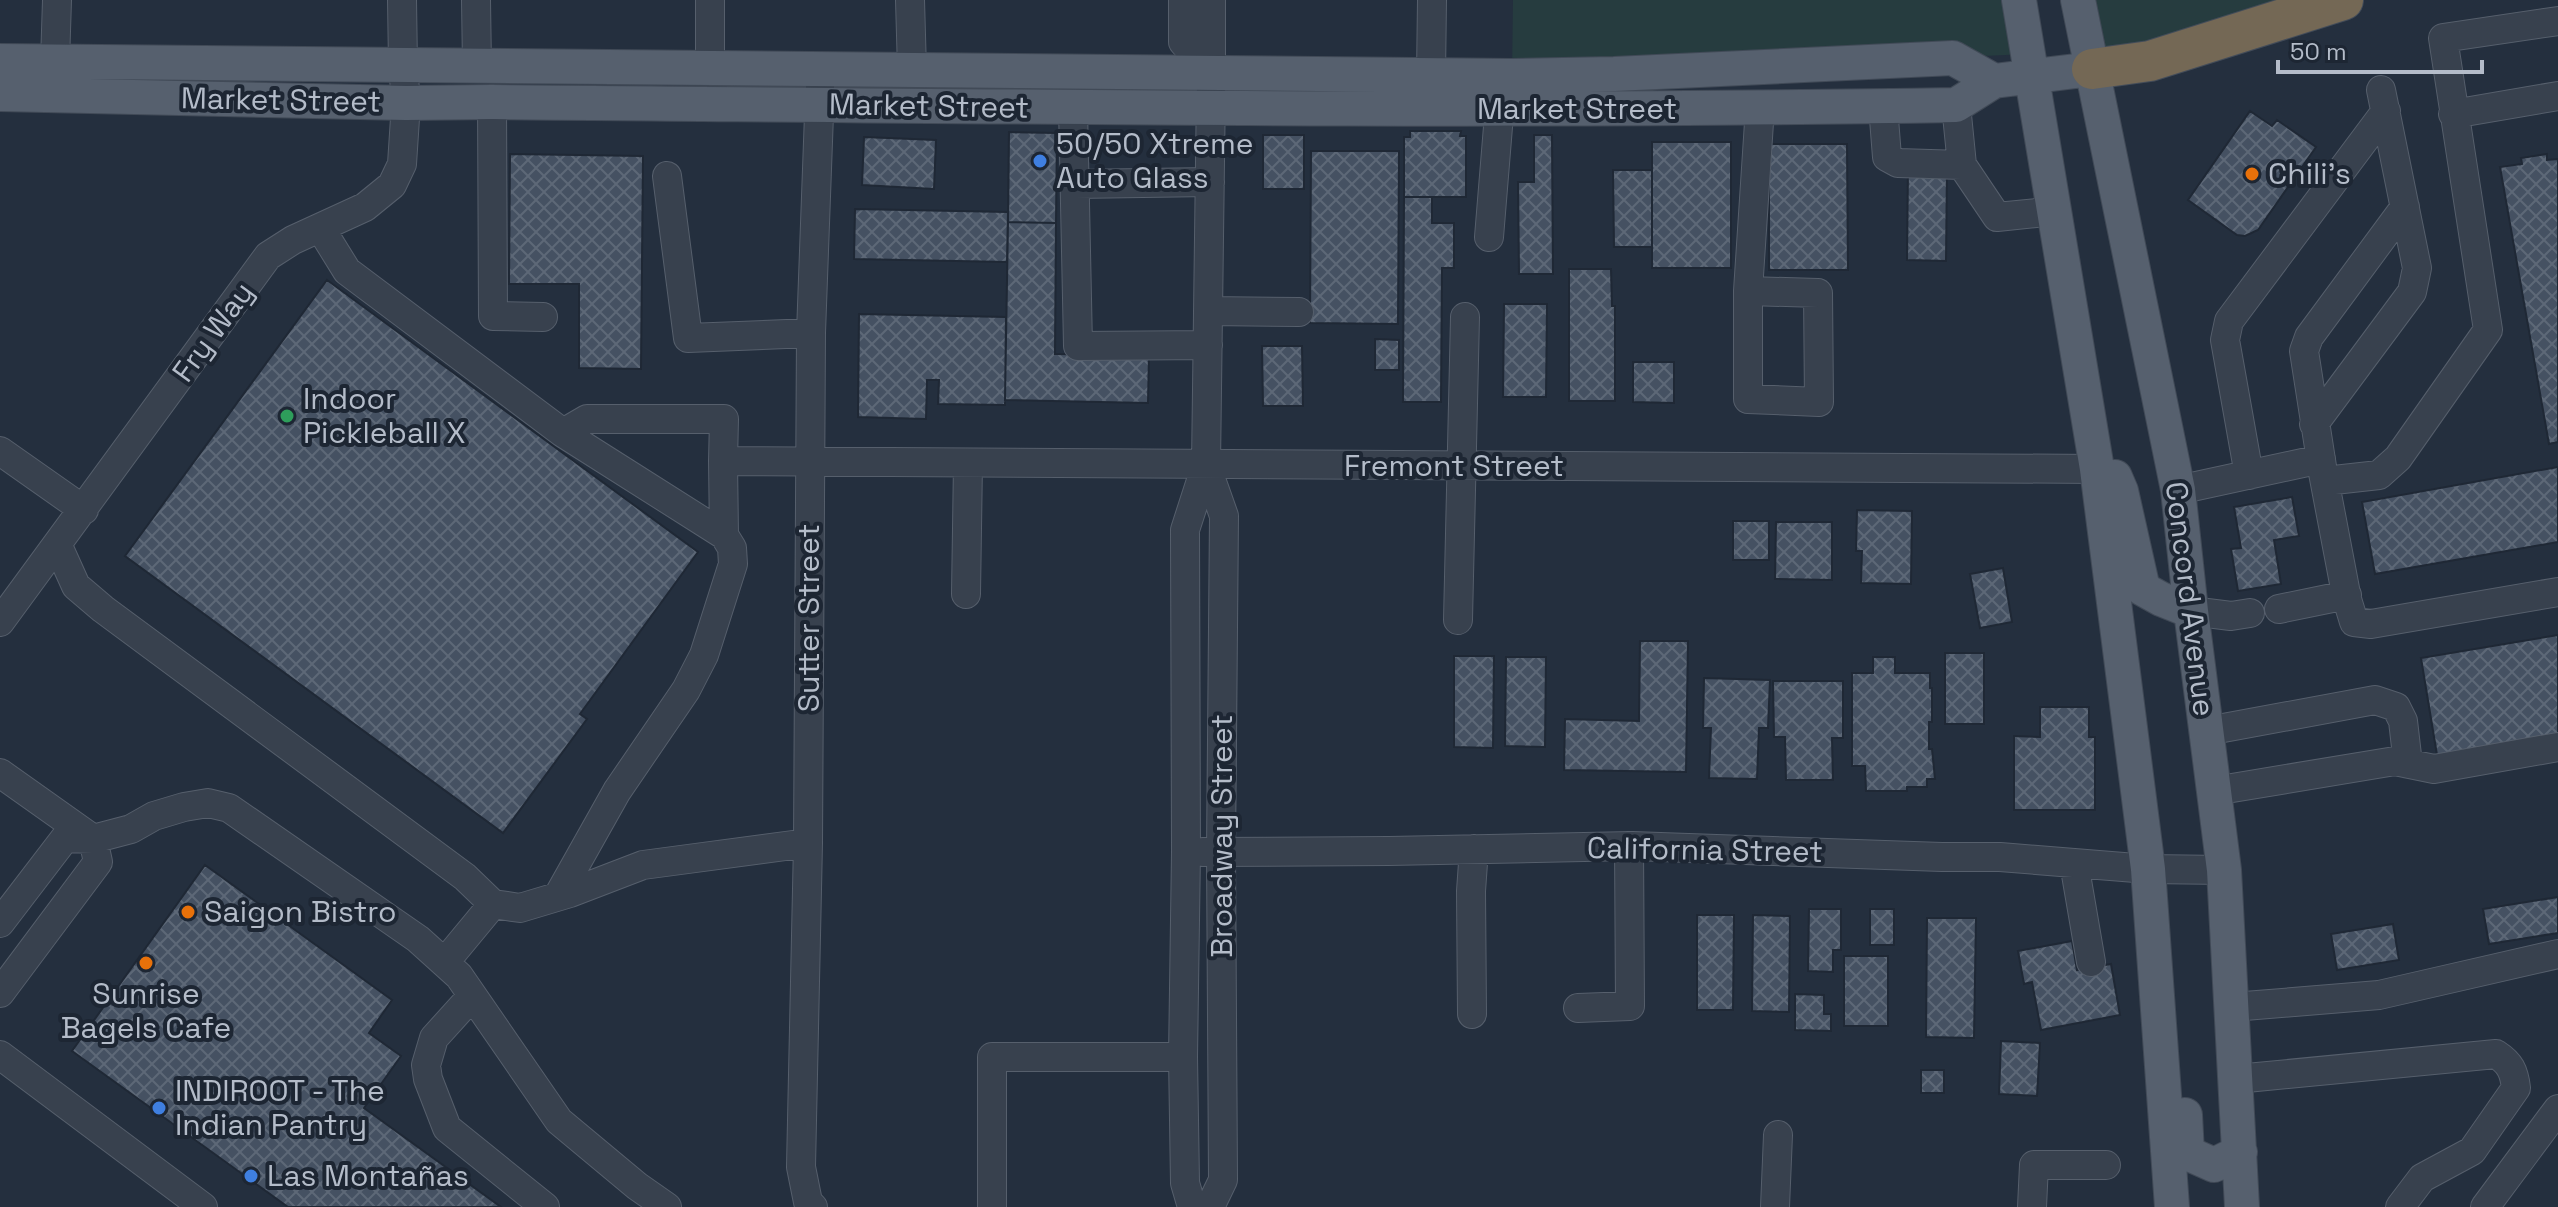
<svg xmlns="http://www.w3.org/2000/svg" width="2558" height="1207" viewBox="0 0 2558 1207" font-family="'Space Grotesk',sans-serif">
  <style>
    .grass { fill: #263c3f }
    .building { fill: url(#building-cross-hatch); stroke: #1f2835; stroke-width: 2 }
    .lines { fill: none; stroke-linecap: round; stroke-linejoin: round }
    .minor-casing { stroke: #565f6c; stroke-width: 30 }
    .major-casing { stroke: #414a57; stroke-width: 36 }
    .highway-casing { stroke: #434c59; stroke-width: 42 }
    .minor { stroke: #38414e; stroke-width: 28 }
    .major { stroke: #56606e; stroke-width: 34 }
    .highway { stroke: #746855; stroke-width: 40 }
    .shop-dot { fill: #3f7fe0; stroke: #1d2633; stroke-width: 3 }
    .food-dot { fill: #e8710a; stroke: #1d2633; stroke-width: 3 }
    .leisure-dot { fill: #2e9e5b; stroke: #1d2633; stroke-width: 3 }
    .labels { text-anchor: middle; stroke-width: 8; stroke-linejoin: round; paint-order: stroke }
    .street-label { font-size: 30px; fill: #b4bcc9; stroke: #1d2633 }
    .poi-label { font-size: 30px; fill: #b4bcc9; stroke: #1d2633; text-anchor: start }
  </style>
  <defs>
    <pattern id="building-cross-hatch" width="8" height="8" patternUnits="userSpaceOnUse" patternTransform="scale(2)"><rect width="8" height="8" fill="#455162"/><path d="M0 0l8 8M0 8l8-8" fill="none" stroke="#5d6877"/></pattern>
  </defs>
  <rect width="100%" height="100%" fill="#242f3e"/>
  <!-- grass -->
  <path class="grass" d="M1513 0H2019L2029 54 1512 76Z
    M2078 0H2343L2092 69Z"/>
  <!-- building -->
  <path class="building" d="M2250 111 2272 126 2277 120 2316 147 2258 230 2245 236 2237 235 2188 200Z
    M1410 131H1461L1460 136H1466V197H1404V137H1410Z
    M1009 132 1057 133 1056 223 1008 222Z
    M1263 135H1304V189H1263Z
    M1534 135H1552L1553 274H1519L1518 182H1534Z
    M864 137 936 140 934 189 862 185Z
    M1652 142H1731V268H1652Z
    M1769 144H1847L1848 270H1769Z
    M1311 151H1399L1398 324 1310 323Z
    M510 154 643 156 641 369 579 368V284H509Z
    M2547 154V160L2558 159V442L2549 444 2500 167 2522 164 2521 158Z
    M1908 166 1947 167 1946 261 1907 260Z
    M1613 170H1652V247H1614Z
    M1404 197H1432V223H1454V268H1442L1441 402H1403Z
    M855 209 1008 212 1007 262 854 259Z
    M1008 222 1056 223 1055 354 1149 355 1148 403 1005 400Z
    M1569 269H1611L1612 306H1615V401H1569Z
    M327 280 698 552 580 714 587 719 503 833 125 556Z
    M1504 304H1547L1546 397H1503Z
    M859 314 1006 317 1005 405 938 404 939 380H927L926 419 858 417Z
    M1375 339 1399 340V370H1375Z
    M1262 346H1302L1303 406H1263Z
    M1633 362H1674V403L1633 402Z
    M2558 467V542L2375 574 2362 502Z
    M2292 497 2299 536 2274 540 2281 584 2238 591 2231 549 2241 548 2234 507Z
    M1857 510 1912 511 1911 584 1861 583 1862 551H1856Z
    M1733 521H1769V560H1733Z
    M1776 522H1832V580L1775 579Z
    M2003 568 2012 622 1980 628 1970 574Z
    M2558 635V734L2437 755 2421 658Z
    M1640 641H1688L1686 772 1564 770 1565 719 1639 721Z
    M1945 653H1984V724H1945Z
    M1454 656H1494L1493 748 1454 747Z
    M1506 657H1546L1545 747 1505 746Z
    M1873 657H1895V673H1930V688H1932V722H1929V749H1932L1935 779H1927V787H1907V791H1866L1865 766H1852V673H1873Z
    M1704 678 1770 680 1768 728H1759L1757 779 1709 778 1711 728H1703Z
    M1773 681H1843V738H1832L1833 780H1786L1785 737H1774Z
    M2040 707H2089V737H2095V810H2014V736L2040 737Z
    M205 865 392 1000 369 1033 401 1056 364 1108 501 1207H288L72 1051Z
    M2558 897V933L2489 944 2483 909Z
    M1809 909H1841V950H1833V972L1808 971Z
    M1870 909H1894V945H1870Z
    M1697 915H1734L1733 1010H1697Z
    M1753 915 1790 916 1789 1012 1752 1011Z
    M1927 918H1976L1974 1038 1926 1037Z
    M2393 924 2399 960 2337 970 2331 934Z
    M2072 941 2077 970 2111 964 2120 1015 2041 1030 2032 982 2024 984 2018 951Z
    M1844 956H1888V1026H1844Z
    M1795 994 1824 995V1014H1831V1031L1795 1030Z
    M2001 1041 2040 1043 2037 1096 1999 1094Z
    M1921 1070H1944V1093H1921Z"/>
  <g class="lines">
    <!-- minor casing -->
    <g class="minor-casing">
      <path id="minor" d="M476 0 477 66
        M710 0V69
        M910 0 912 70
        M1183 0V42L1211 73V0
        M55 62 57 0
        M1431 75 1432 0
        M492 102 493 316 543 317
        M1956 105 1962 165 1997 217 2056 211
        M1883 106 1887 157 1898 163 1962 165
        M1073 108 1078 346 1208 345
        M2453 114 2558 96
        M667 176 688 338 811 333
        M1075 184 1210 182
        M2405 207 2309 337 2304 351 2323 473 2347 599 2354 622 2371 624 2558 592
        M321 229 347 271 563 433
        M1489 237 1501 90
        M1748 291 1818 293 1819 402 1748 399V291L1760 107
        M1208 311 1299 312
        M2314 424 2412 292 2417 268 2381 90
        M0 451 84 510
        M723 461 724 535 563 433 587 419H724L723 461 2097 469
        M1206 465 1211 86
        M2249 475 2225 340 2229 321 2386 111
        M2325 481 2379 475 2398 458 2488 330 2443 38 2558 21
        M2178 490 2321 459
        M58 546 76 586 103 609 465 877 493 904
        M966 594 968 463
        M2279 609 2347 595
        M2191 611 2231 616 2250 613
        M1458 620 1465 317
        M0 622 268 256 293 240 365 207 392 185 402 164 406 103 403 65 402 0
        M2207 731 2375 700 2396 707 2403 721 2408 764
        M0 773 93 839 131 829 154 816 184 807 208 803 229 808 418 939 459 976 559 1121 637 1186 667 1207
        M2214 791 2395 761 2434 769 2558 747
        M1203 852 1389 851 1632 846 1942 857H2000L2148 869 2224 870
        M2074 863 2091 962
        M558 896 617 791 686 690 704 655 733 564 732 548 724 535
        M0 923 65 838 93 839 98 862 0 993
        M445 962 493 904 520 908 570 893 643 865 808 843
        M472 996 434 1038 426 1065 428 1079 447 1128 545 1207
        M2232 1007 2379 995 2558 954
        M1578 1008 1630 1006 1629 846
        M1472 1014 1471 891 1474 849
        M0 1055 203 1207
        M2236 1079 2496 1054C2510 1063 2514 1071 2516 1088L2472 1151 2422 1178 2400 1207
        M813 1207 808 1202 801 1167 808 843 811 333 820 87
        M992 1207V1057H1183
        M1192 1207 1185 1183 1183 1057 1186 852 1185 530 1206 465 1224 516 1221 852 1223 1180 1210 1207
        M1775 1207 1778 1135
        M2032 1207 2034 1165H2106
        M2485 1207 2558 1109"/>
    </g>
    <!-- major casing -->
    <g class="major-casing">
      <path id="major" d="M2019 0 2097 469 2148 869 2172 1207
        M2078 0 2178 490 2191 611 2224 870 2242 1207
        M0 61 1512 76 1614 74 1953 58 1994 81
        M0 94 406 103 492 102C981 106 1468 113 1956 105L1994 81 2092 69
        M2115 477 2121 491 2143 589 2161 599 2191 611
        M2185 1115 2187 1153 2214 1165 2240 1152"/>
    </g>
    <!-- highway casing -->
    <g class="highway-casing">
      <path id="highway" d="M2092 69 2150 61 2343 0"/>
    </g>
    <!-- minor -->
    <use href="#minor" class="minor"/>
    <!-- major -->
    <use href="#major" class="major"/>
    <!-- highway -->
    <use href="#highway" class="highway"/>
  </g>
  <!-- markers -->
  <g class="shop-dot">
    <circle cx="1040" cy="161" r="8"/>
    <circle cx="159" cy="1108" r="8"/>
    <circle cx="251" cy="1176" r="8"/>
  </g>
  <g class="food-dot">
    <circle cx="2252" cy="174" r="8"/>
    <circle cx="188" cy="912" r="8"/>
    <circle cx="146" cy="963" r="8"/>
  </g>
  <circle class="leisure-dot" cx="287" cy="416" r="8"/>
  <g class="labels">
    <!-- street labels -->
    <g class="street-label">
      <text transform="translate(281 100) rotate(1)" y="10">Market Street</text>
      <text transform="translate(929 106) rotate(1)" y="10">Market Street</text>
      <text x="1577" y="119">Market Street</text>
      <text transform="translate(213 332) rotate(-54)" y="10">Fry Way</text>
      <text x="1454" y="476">Fremont Street</text>
      <text transform="translate(2190 599) rotate(83)" y="10">Concord Avenue</text>
      <text transform="translate(809 618) rotate(-90)" y="10">Sutter Street</text>
      <text transform="translate(1222 836) rotate(-90)" y="10">Broadway Street</text>
      <text transform="translate(1705 850) rotate(1)" y="10">California Street</text>
    </g>
    <!-- poi labels -->
    <g class="poi-label">
      <text x="1056" y="154">50/50 Xtreme<tspan x="1056" dy="34">Auto Glass</tspan></text>
      <text x="2268" y="184">Chili's</text>
      <text x="303" y="409">Indoor<tspan x="303" dy="34">Pickleball X</tspan></text>
      <text x="204" y="922">Saigon Bistro</text>
      <text x="146" y="1004" text-anchor="middle">Sunrise<tspan x="146" dy="34">Bagels Cafe</tspan></text>
      <text x="175" y="1101">INDIROOT - The<tspan x="175" dy="34">Indian Pantry</tspan></text>
      <text x="267" y="1186">Las Montañas</text>
    </g>
  </g>
  <!-- scale -->
  <path d="M2278 60v12h204v-12" fill="none" stroke="#b4bcc9" stroke-width="4"/>
  <text x="2290" y="60" font-size="24" fill="#b4bcc9" stroke="#1d2633" stroke-width="6" paint-order="stroke">50 m</text>
</svg>
